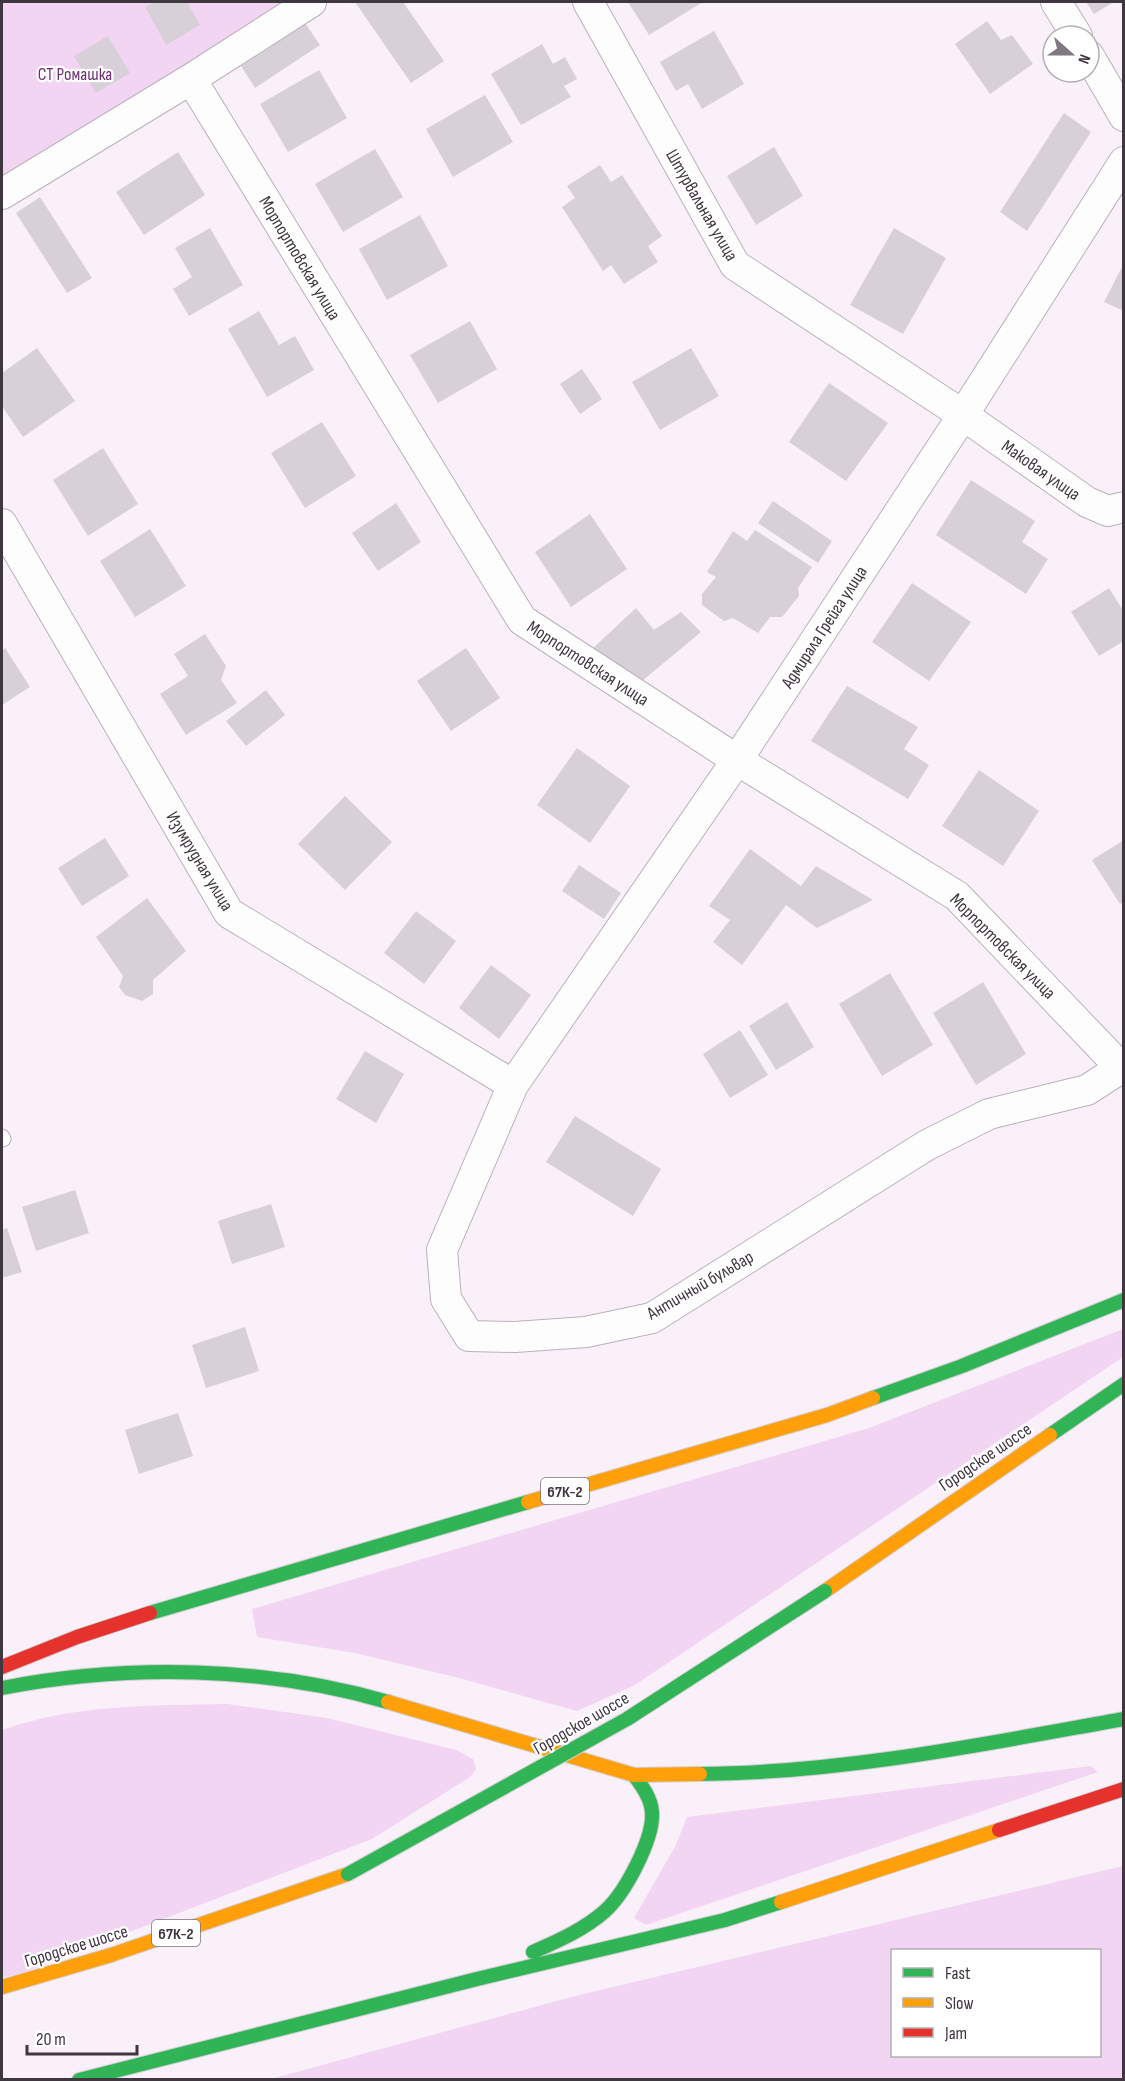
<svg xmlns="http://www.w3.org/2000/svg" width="1125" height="2081" viewBox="0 0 1125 2081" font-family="'Sofia Sans Condensed',sans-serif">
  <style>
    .green { fill: #f2d4f3; fill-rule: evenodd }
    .building { fill: #d8d0d8 }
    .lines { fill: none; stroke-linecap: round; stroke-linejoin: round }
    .lane-casing { stroke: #b9b1b9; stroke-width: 17 }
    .street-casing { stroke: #b9b1b9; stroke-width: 32 }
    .fast-casing { stroke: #d3ced3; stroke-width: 16 }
    .slow-casing { stroke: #d3ced3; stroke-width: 16 }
    .jam-casing { stroke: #d3ced3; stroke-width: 16 }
    .lane { stroke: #fefdfe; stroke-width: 15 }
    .street { stroke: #fefdfe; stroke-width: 30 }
    .fast { stroke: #30b455; stroke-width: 14 }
    .slow { stroke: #ff9f0a; stroke-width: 14 }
    .jam { stroke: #e5322d; stroke-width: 14 }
    .fast-bridge-casing { stroke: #d3ced3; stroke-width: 16; stroke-linecap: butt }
    .fast-bridge { stroke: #30b455; stroke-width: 14 }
    .labels { text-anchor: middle; stroke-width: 4.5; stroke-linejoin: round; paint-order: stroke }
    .shield { fill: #fff; stroke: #797379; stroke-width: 1.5 }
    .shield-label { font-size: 16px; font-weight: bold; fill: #3f373f }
    .park-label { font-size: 18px; fill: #6e3071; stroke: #fff }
    .street-label { font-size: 18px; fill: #3f373f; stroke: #fff }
  </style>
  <rect width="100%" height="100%" fill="#faf0fa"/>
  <!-- green -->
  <path class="green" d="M2 2H328L2 203Z
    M1123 1329V1357L635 1685 577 1711 459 1678 355 1653 257 1637 252 1609 869 1428Z
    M227 1704 327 1718 456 1750 473 1759 476 1769 470 1777 372 1839 25 1972 2 1978V1730C72 1705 152 1705 227 1704Z
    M1091 1766 1098 1772 646 1925 634 1918 675 1847 687 1817Z
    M1123 1866V2079H271L575 1996ZM1100 1950V2056H892V1950Z"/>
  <!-- building -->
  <path class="building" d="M155 2H187L200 25 166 45 145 7Z
    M355 2H403L444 61 411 83Z
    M628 2H703L649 35Z
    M1086 2H1114L1094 14Z
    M987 21 1001 40 1012 35 1033 64 990 94 955 44Z
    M305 23 320 45 255 88 241 66Z
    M714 31 744 84 702 109 688 84 676 91 660 62Z
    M108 36 130 73 96 93 74 56Z
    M542 44 553 64 565 57 577 79 564 86 571 97 521 125 491 74Z
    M319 70 347 118 288 152 260 104Z
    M485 95 513 142 453 177 426 129Z
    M1064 113 1091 132 1027 231 1000 212Z
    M774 147 803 196 756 225 727 176Z
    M375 149 403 197 343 232 315 184Z
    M178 152 205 195 144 235 116 192Z
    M600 165 611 182 622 175 662 236 648 246 658 262 624 284 611 265 603 271 562 207 575 198 567 186Z
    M40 197 92 278 67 293 16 213Z
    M420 215 448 266 387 300 359 249Z
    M210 228 243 285 189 316 173 289 192 277 175 248Z
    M894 228 946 258 903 334 850 305Z
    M1124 263V311L1104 302Z
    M259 311 279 345 295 336 314 370 267 397 228 329Z
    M470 321 497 369 438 403 410 355Z
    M37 348 75 401 23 437 2 406V373Z
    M691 348 719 396 660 430 632 382Z
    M582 369 602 399 580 414 560 384Z
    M829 383 888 423 846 481 789 442Z
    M322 422 356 476 305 508 271 453Z
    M103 448 138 504 88 536 53 480Z
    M971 480 1035 521 1022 542 1048 559 1026 594 936 535Z
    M773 501 832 541 818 563 758 523Z
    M396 503 421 542 378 571 352 533Z
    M590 514 627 569 571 607 535 552Z
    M150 529 186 586 135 617 100 561Z
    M755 530 812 567 798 588 799 596 782 617H770L758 633 733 618 724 621 702 605V594L716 577 707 572 733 531 747 541Z
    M912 583 971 622 929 681 872 642Z
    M1109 588 1124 612V641L1099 656 1071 612Z
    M636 608 654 630 681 612 701 632 642 681 591 650Z
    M205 634 226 666 221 680 237 703 186 735 160 694 188 676 174 654Z
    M5 648 30 687 2 705V651Z
    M466 648 500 698 451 731 417 681Z
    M847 686 918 727 904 749 929 765 908 799 811 741Z
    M266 690 285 715 246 746 226 721Z
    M577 748 630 786 590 843 537 805Z
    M979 770 1039 811 1003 866 942 826Z
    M345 796 392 842 345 890 298 844Z
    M105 838 129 876 82 906 58 868Z
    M1124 840V902L1120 904 1092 860Z
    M750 849 801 886 816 866 873 900 817 928 786 905 742 965 713 942 730 920 709 906Z
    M579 865 621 893 604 919 562 891Z
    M147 898 186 951 153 980V994L142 1001 125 995 119 987 123 976 96 937Z
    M416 911 456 941 424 984 384 953Z
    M491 965 531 995 499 1039 459 1008Z
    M890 973 933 1045 882 1076 839 1004Z
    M983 982 1026 1054 976 1085 933 1013Z
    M787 1002 814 1047 776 1070 749 1026Z
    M740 1030 768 1075 730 1098 703 1054Z
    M365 1051 404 1074 376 1123 336 1099Z
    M575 1116 661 1169 633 1216 546 1162Z
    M75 1190 89 1233 36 1251 22 1207Z
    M271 1204 285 1247 232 1264 218 1221Z
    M7 1228 22 1272 2 1278V1230Z
    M245 1327 259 1371 206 1388 192 1345Z
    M178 1413 193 1456 139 1474 125 1430Z"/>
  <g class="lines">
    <!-- lane casing -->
    <g class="lane-casing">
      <path id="lane" d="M2 1137 3 1139"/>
    </g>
    <!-- street casing -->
    <g class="street-casing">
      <path id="street" d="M588 2 735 265 963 415 1087 502 1108 511 1124 507
        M1056 2 1077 36
        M1089 56 1124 116
        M191 79 522 620 737 760 957 896 1124 1071
        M2 194 191 79 311 2
        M2 524 229 913 513 1085
        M1121 1068 1087 1090 989 1114 927 1145 652 1318 586 1332 515 1337 469 1336 446 1299 442 1250 513 1085 737 760 963 415 1124 162"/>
    </g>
    <!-- fast casing -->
    <g class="fast-casing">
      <path id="fast" d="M873 1398 962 1366 1124 1300
        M1050 1435 1124 1384
        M150 1613 528 1502
        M2 1688C126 1664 266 1666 388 1702
        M700 1774C842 1773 984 1744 1124 1719
        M533 1952C558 1941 585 1929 605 1911 625 1893 654 1839 652 1812 651 1798 642 1786 634 1775
        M79 2080 477 1979 725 1920 781 1902"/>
    </g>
    <!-- slow casing -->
    <g class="slow-casing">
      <path id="slow" d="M528 1502 827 1415 873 1398
        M825 1591 1050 1435
        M388 1702 634 1775 700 1774
        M781 1902 999 1830
        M2 1987 111 1955 348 1874"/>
    </g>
    <!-- jam casing -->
    <g class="jam-casing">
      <path id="jam" d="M2 1667 77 1637 150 1613
        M999 1830 1124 1789"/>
    </g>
    <!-- lane -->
    <use href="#lane" class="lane"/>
    <!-- street -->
    <use href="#street" class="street"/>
    <!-- fast -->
    <use href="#fast" class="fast"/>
    <!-- slow -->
    <use href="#slow" class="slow"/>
    <!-- jam -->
    <use href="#jam" class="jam"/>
    <!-- fast-bridge casing -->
    <g class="fast-bridge-casing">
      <path id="fast-bridge" d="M348 1874 627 1719 825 1591"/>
    </g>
    <!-- fast-bridge -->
    <use href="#fast-bridge" class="fast-bridge"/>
  </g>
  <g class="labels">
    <!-- shield labels -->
    <g class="shield">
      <rect x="541" y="1478" width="48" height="26" rx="4.5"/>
      <rect x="152" y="1920" width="48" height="26" rx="4.5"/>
    </g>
    <g class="shield-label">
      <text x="565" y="1497">67К-2</text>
      <text x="176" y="1939">67К-2</text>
    </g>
    <!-- park labels -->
    <g class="park-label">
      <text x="75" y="80">СТ Ромашка</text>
    </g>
    <!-- street labels -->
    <g class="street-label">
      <text transform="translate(702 205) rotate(60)" y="6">Штурвальная улица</text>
      <text transform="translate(300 258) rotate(59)" y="6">Морпортовская улица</text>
      <text transform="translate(1041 470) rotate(35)" y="6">Маковая улица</text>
      <text transform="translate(824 627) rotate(-57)" y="6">Адмирала Грейга улица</text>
      <text transform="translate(588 663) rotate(33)" y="6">Морпортовская улица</text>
      <text transform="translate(200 861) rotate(59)" y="6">Изумрудная улица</text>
      <text transform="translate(1003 946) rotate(45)" y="6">Морпортовская улица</text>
      <text transform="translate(700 1285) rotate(-30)" y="6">Античный бульвар</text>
      <text transform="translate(985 1457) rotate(-34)" y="6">Городское шоссе</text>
      <text transform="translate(581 1723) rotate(-30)" y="6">Городское шоссе</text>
      <text transform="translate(76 1946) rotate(-17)" y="6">Городское шоссе</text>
    </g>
  </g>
  <!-- border -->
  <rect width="1125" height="2081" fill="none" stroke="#3f373f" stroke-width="6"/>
  <!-- legend -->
  <rect x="891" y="1949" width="210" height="108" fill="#ffffff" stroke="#b2afb2" stroke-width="1.5"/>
  <rect x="903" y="1968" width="30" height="9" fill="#30b455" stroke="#b2afb2" stroke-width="1.5"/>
  <text x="945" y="1979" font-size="18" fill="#3f373f">Fast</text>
  <rect x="903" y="1998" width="30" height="9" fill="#ff9f0a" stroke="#b2afb2" stroke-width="1.5"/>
  <text x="945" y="2009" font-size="18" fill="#3f373f">Slow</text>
  <rect x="903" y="2028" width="30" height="9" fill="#e5322d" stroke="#b2afb2" stroke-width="1.5"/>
  <text x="945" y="2039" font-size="18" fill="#3f373f">Jam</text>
  <!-- north arrow -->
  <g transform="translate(1071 54) rotate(111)"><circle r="28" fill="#ffffff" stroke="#b2afb2" stroke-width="1.5"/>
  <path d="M0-4.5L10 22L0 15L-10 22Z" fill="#807880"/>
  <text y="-9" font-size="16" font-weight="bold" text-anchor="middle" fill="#3f373f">N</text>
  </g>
  <!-- scale -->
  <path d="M27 2045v9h110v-9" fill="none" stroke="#3f373f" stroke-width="3"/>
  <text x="36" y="2045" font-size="18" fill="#3f373f" stroke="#ffffff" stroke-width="4.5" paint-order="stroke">20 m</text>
</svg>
